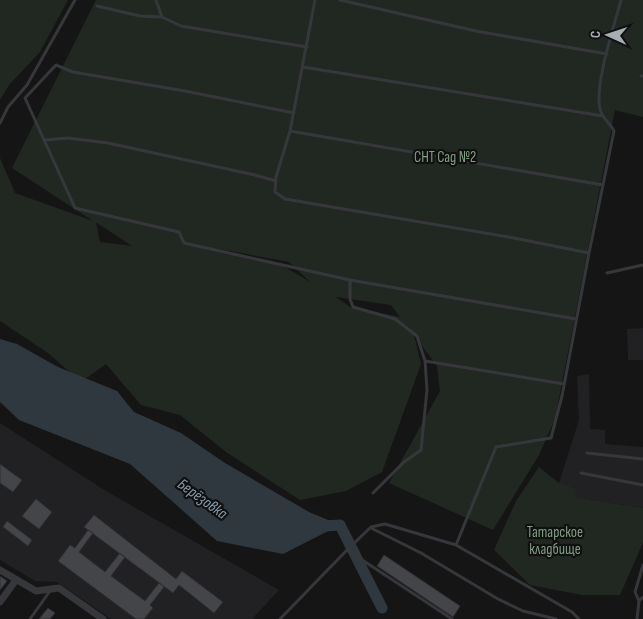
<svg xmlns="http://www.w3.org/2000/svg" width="643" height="619" viewBox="0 0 643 619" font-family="'Sofia Sans Condensed',sans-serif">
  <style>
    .built { fill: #212123 }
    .green { fill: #212822; fill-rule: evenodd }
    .water { fill: #2f383e }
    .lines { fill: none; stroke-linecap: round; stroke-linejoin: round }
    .river { stroke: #2f383e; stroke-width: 11 }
    .building { fill: #444549; stroke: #2f2f32 }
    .lane { stroke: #36373b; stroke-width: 3 }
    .street { stroke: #36373b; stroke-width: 7 }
    .labels { text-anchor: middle; stroke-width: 4.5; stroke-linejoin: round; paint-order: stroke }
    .park-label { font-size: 15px; fill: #819e82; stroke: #101011 }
    .water-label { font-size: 16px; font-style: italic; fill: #839aac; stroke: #101011 }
  </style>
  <rect width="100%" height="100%" fill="#151516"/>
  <!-- built -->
  <path class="built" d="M643 328V360H628L627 329Z
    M589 374 590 429 605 430V444L643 447V508L575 497 559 483 579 420 577 376Z
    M0 423 106 491 279 590 252 619H111L57 582 35 581 0 560Z"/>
  <!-- green -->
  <path class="green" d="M0 0H68L40 52 9 85 0 100Z
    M96 0H643V117L615 110 555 419 539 455 493 530 389 483 440 391 437 366 414 335 421 364 382 472 346 491 300 500 226 452 180 415 141 405 106 364 81 382 48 353 0 321V158L15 193 93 221 12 168ZM96 223H97L132 246 100 242ZM219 249 289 262 310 282 285 267ZM336 297 391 305 400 317 350 307Z
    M539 467 559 483 576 489 575 497 643 508V543L620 595H582L530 585 494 550 516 501Z"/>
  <!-- water -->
  <path class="water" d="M0 339 17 344 58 367 117 391 134 412 181 433 225 463 309 512 340 525 283 554 217 541 130 464 19 420 0 402Z"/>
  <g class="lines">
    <!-- river -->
    <path class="river" d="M325 526 340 525 382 608"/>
  </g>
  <!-- building -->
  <path class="building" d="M0 464 22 480 13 492 0 483Z
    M36 499 52 512 39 529 22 516Z
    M94 515 176 579 182 571 223 602 214 613 179 585 173 593 84 527Z
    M7 521 32 540 28 546 3 527Z
    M88 530 93 533 79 552 105 572 120 553 125 557 111 576 145 601 159 583 164 587 150 605 153 608 144 619H136L58 561 70 545 75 548Z
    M384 555 460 606 453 617 377 566Z
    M0 576 7 581 0 590Z
    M48 608 55 613 50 619H39Z"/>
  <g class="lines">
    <!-- lane -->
    <path class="lane" d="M156 0 162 17 181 26 307 47
      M315 0 290 131 276 177 275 192 285 199 514 238 589 253 614 131C611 125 603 118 601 112 592 91 615 23 621 0
      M340 0 476 31 607 54
      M97 6 140 16 162 17
      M303 67 603 116
      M641 76H643
      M294 113 185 91 73 72 56 65 25 98 75 208 179 232 184 243 350 280V299L353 307 395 319 417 336 425 361 564 384
      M0 123 8 107 27 85 75 0
      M290 131 603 185
      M45 140 68 138 108 143 255 175 276 181
      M607 273 643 265
      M350 280 576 319
      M587 453 643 459
      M581 473 643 485
      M373 493 404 462 421 450 427 390 425 361
      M371 528 421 553 498 599 523 611 556 619
      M456 545 496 447 551 438 562 396 589 253
      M639 601 635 592 643 565
      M30 619 50 591
      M280 619 347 550
      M452 619 347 550 371 527 385 524 456 545 572 612 579 619
      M637 619 639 601 643 597"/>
    <!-- street -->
    <path class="street" d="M0 570 36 591 59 588 103 619
      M0 602 16 580"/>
  </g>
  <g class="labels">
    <!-- park labels -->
    <g class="park-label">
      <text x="445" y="162">СНТ Сад №2</text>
      <text x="555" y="537">Татарское<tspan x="555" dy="17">кладбище</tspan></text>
    </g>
    <!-- water labels -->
    <g class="water-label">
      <text transform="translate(203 498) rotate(36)" y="6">Берёзовка</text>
    </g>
  </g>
  <!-- north arrow -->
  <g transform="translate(608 35) rotate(273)" stroke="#101011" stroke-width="4" paint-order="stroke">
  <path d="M0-4L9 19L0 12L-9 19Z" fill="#a8adb5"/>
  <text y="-8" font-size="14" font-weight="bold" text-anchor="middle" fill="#a8adb5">С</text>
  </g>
</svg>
